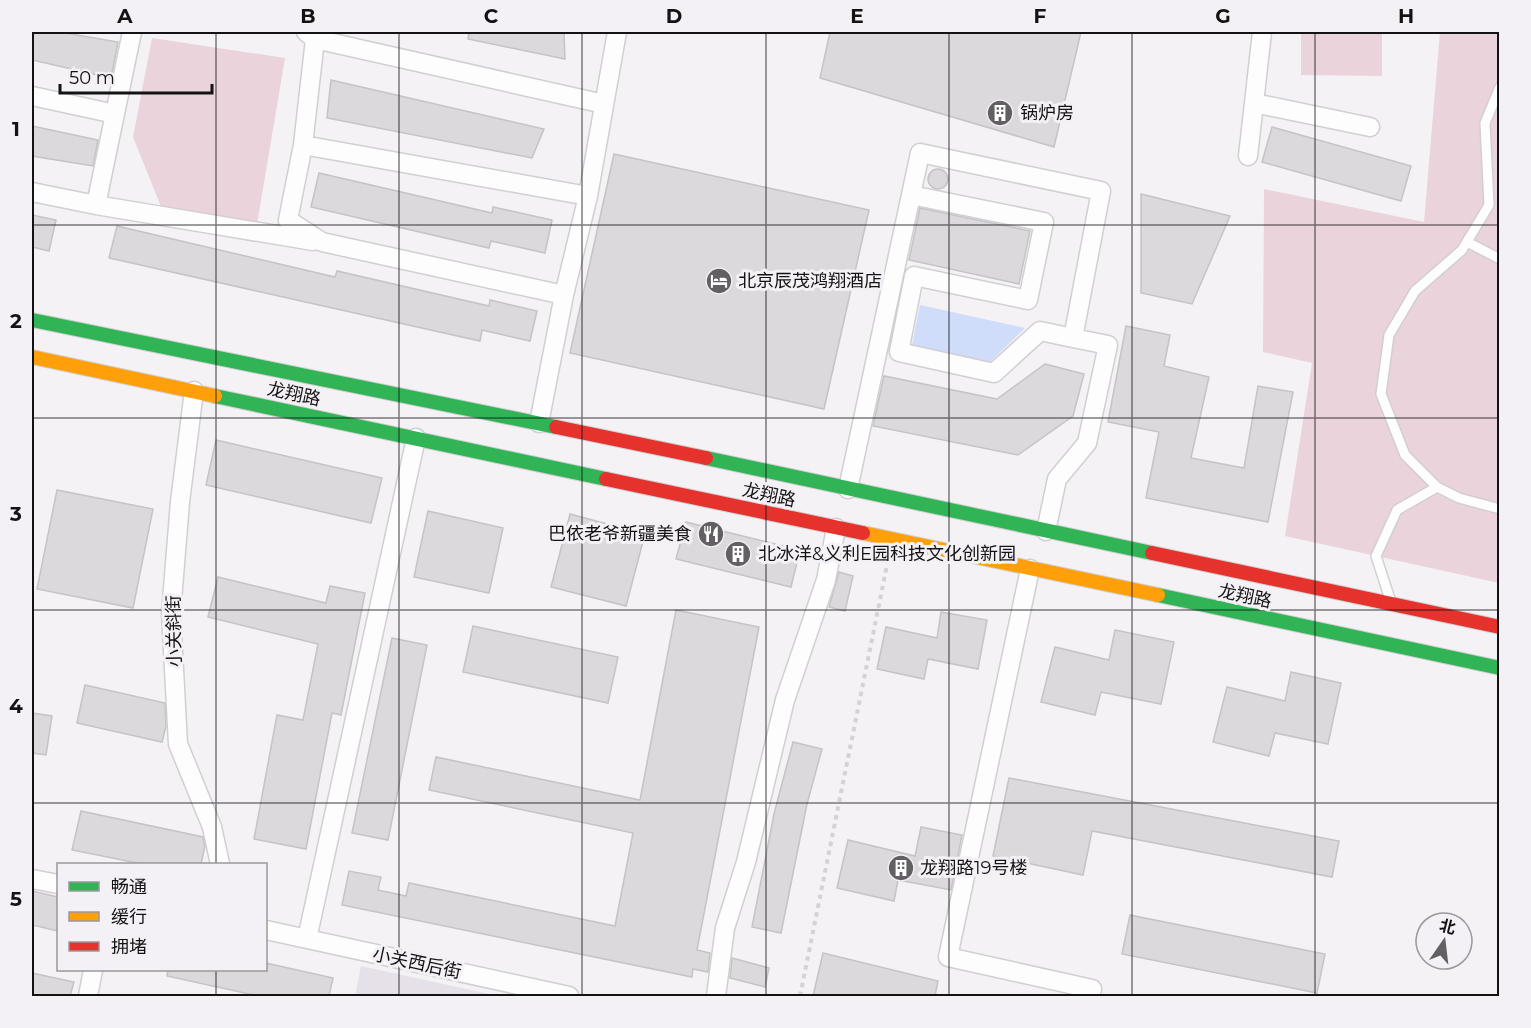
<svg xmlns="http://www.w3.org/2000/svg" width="1531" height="1028" viewBox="0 0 1531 1028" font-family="Montserrat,'Noto Sans SC',sans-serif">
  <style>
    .built { fill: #e6e1e9 }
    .green { fill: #ead3db }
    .water { fill: #cfdcfa }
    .building { fill: #dbd9db; stroke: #c5c3c5; stroke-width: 1.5 }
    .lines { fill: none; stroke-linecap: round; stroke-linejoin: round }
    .lane-casing { stroke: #d1cfd1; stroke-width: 12 }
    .street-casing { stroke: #d1cfd1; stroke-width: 21 }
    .fast-casing { stroke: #d1cfd1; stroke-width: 16 }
    .slow-casing { stroke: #d1cfd1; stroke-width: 16 }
    .jam-casing { stroke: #d1cfd1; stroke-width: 16 }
    .path { stroke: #d4d3d4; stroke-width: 4; stroke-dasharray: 4.5 4.5; stroke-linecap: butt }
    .lane { stroke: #fdfdfe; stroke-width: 9 }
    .street { stroke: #fdfdfe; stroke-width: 18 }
    .fast { stroke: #30b455; stroke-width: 14 }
    .slow { stroke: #ff9f0a; stroke-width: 14 }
    .jam { stroke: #e5322d; stroke-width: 14 }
    .grid { fill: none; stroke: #131214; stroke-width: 1.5; stroke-opacity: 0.55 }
    .labels { text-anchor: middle; stroke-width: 6; stroke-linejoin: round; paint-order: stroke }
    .poi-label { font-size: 18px; fill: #131214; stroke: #f4f1f6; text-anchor: start }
    .street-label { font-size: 18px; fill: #131214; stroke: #f4f1f6 }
    .neatline { fill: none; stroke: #131214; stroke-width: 2 }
    .grid-label { font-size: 20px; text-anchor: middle; font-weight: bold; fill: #131214 }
  </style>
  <rect width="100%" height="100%" fill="#f4f2f5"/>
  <!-- built -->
  <path class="built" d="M361 966 499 996H355Z"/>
  <!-- green -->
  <path class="green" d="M1301 32H1382V76L1301 75Z
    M1440 32H1499V583L1285 536 1312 363 1263 352 1264 189 1424 222Z
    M152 38 285 58 254 242 168 224 133 137Z"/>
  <!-- water -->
  <path class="water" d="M920 305 1025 328 989 363 912 345Z"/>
  <!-- building -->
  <path class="building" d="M32 32H60L118 42 111 78 32 60Z
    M469 32H564L565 59 468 39Z
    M830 32H1081L1054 147 820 78Z
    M331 80 544 129 532 158 327 118Z
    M32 126 98 140 93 166 32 156Z
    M1272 127 1411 166 1401 201 1262 162Z
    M614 154 869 210 824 409 570 353Z
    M928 179a10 10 0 1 1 20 0a10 10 0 1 1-20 0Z
    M319 173 492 213 493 207 552 220 545 253 491 241 489 248 311 207Z
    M1141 194 1230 216 1192 304 1141 293Z
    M920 208 1030 231 1019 284 909 260Z
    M32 215 56 220 49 251 32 247Z
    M117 226 335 277 337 271 489 306 490 300 537 311 530 341 482 330 480 341 109 258Z
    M1126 326 1170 335 1164 366 1209 377 1191 458 1244 468 1258 386 1293 392 1268 522 1146 498 1159 432 1108 422Z
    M1045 364 1084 374 1073 416 1018 455 873 426 884 376 997 399Z
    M216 440 382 478 371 523 206 485Z
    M57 490 153 509 133 608 37 589Z
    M428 511 503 528 489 593 414 577Z
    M570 514 645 534 626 606 551 587Z
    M686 522 800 550 791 587 676 559Z
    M839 572 853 576 845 611 829 607Z
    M218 577 326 603 330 586 365 593 341 715 332 713 306 849 254 839 277 715 303 720 318 644 208 617Z
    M676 610 759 627 697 950 710 953 708 972 693 969 692 977 342 905 349 871 381 877 378 890 406 896 409 883 615 926 633 833 429 790 436 757 640 800Z
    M941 612 987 620 978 669 928 659 924 679 877 669 886 627 937 638Z
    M473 626 618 657 608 703 463 672Z
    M1115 630 1174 642 1161 704 1101 692 1095 715 1041 702 1055 647 1109 660Z
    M392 638 427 645 388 840 352 833Z
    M1291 672 1341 683 1328 744 1275 733 1269 756 1213 742 1227 687 1285 701Z
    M85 685 165 703 166 726 162 742 77 723Z
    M32 713 52 716 46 755 32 753Z
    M793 742 822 749 807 804 781 933 752 927 774 814Z
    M1009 778 1339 841 1332 877 1092 831 1083 875 993 856Z
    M81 811 203 837 205 846 201 864H142L72 850Z
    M921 827 962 835 951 890 898 880 894 901 837 888 848 840 915 856Z
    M32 891 58 897V931L32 925Z
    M1130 915 1325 954 1317 993 1122 954Z
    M823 953 938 981 935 996H813Z
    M732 958 769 968 765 987 730 978Z
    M266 963 333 978 329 996H258L167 976 168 969H266Z
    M32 973 74 982 70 996H32Z"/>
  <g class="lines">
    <!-- lane casing -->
    <g class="lane-casing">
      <path id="lane" d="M1467 242 1500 259
        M1437 487 1459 498 1500 509
        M1390 599 1376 556 1397 510 1437 487 1405 455 1381 394 1389 335 1415 291 1462 250 1489 205 1485 123 1500 87"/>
    </g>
    <!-- street casing -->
    <g class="street-casing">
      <path id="street" d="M132 32 96 205 313 241
        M306 32 315 39 303 145 288 220 322 242 564 295 588 196 617 32
        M315 39 604 104
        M32 96 115 114
        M1254 103 1370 127
        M303 145 588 196
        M1248 156 1262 32
        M32 192 96 205
        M911 195 1044 222 1028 300 914 276 899 352 994 373 1040 331 1073 338
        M194 391 180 502 171 613 178 744 212 827 220 864
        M539 423 564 295
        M848 489 920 153 1101 191 1073 338 1108 345 1087 443 1057 479 1046 531
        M1030 569 948 957 1092 989 1090 996
        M32 879 58 884
        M266 930 569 996
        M307 939 416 438
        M88 996 93 970
        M716 996 725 928 746 862 785 700 826 580 836 528"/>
    </g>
    <!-- fast casing -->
    <g class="fast-casing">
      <path id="fast" d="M32 320 556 427
        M215 396 606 479
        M706 458 1152 553
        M1158 595 1500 668"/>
    </g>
    <!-- slow casing -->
    <g class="slow-casing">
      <path id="slow" d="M32 357 215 396
        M863 533 1158 595"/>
    </g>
    <!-- jam casing -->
    <g class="jam-casing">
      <path id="jam" d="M556 427 706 458
        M606 479 863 533
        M1152 553 1500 627"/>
    </g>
    <!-- path -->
    <path class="path" d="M800 996 888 560"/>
    <!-- lane -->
    <use href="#lane" class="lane"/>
    <!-- street -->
    <use href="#street" class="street"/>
    <!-- fast -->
    <use href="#fast" class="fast"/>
    <!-- slow -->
    <use href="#slow" class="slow"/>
    <!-- jam -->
    <use href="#jam" class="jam"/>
  </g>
  <!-- grid -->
  <path class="grid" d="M216 32V864M399 32V996M582 32V996M766 32V996M949 32V996M1132 32V996M1315 32V996M32 225H1500M32 418H1500M32 610H1500M32 803H1500M216 970V996"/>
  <!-- icons -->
  <defs>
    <g id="building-disc" transform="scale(1.35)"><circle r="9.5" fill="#626063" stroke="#f4f1f6"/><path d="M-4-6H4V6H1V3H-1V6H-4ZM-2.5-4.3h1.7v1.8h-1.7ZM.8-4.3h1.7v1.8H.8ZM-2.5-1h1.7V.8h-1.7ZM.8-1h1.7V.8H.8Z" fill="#fff"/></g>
    <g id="hotel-disc" transform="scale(1.35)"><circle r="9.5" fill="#626063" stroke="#f4f1f6"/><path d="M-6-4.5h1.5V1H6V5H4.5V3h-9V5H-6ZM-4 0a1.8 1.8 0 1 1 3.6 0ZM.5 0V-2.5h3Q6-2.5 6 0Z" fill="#fff"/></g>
    <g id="restaurant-disc" transform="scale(1.35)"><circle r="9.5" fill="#626063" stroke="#f4f1f6"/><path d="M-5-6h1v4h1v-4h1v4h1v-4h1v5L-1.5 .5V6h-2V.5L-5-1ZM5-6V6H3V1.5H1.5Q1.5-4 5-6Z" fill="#fff"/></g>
  </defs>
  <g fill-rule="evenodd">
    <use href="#building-disc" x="1000" y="113"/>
    <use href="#hotel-disc" x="719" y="281"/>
    <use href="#restaurant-disc" x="711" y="534"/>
    <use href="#building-disc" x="738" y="554"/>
    <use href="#building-disc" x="901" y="868"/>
  </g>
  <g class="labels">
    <!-- poi labels -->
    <g class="poi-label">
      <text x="1020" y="119">锅炉房</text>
      <text x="738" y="287">北京辰茂鸿翔酒店</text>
      <text x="692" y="540" text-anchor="end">巴依老爷新疆美食</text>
      <text x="758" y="560">北冰洋&amp;义利E园科技文化创新园</text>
      <text x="920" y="874">龙翔路19号楼</text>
    </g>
    <!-- street labels -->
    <g class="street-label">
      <text transform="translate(294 394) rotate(12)" y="6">龙翔路</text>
      <text transform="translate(769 495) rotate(12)" y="6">龙翔路</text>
      <text transform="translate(1245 596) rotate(12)" y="6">龙翔路</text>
      <text transform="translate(174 631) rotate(-91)" y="6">小关斜街</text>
      <text transform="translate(417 963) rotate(12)" y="6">小关西后街</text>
    </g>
  </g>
  <!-- border -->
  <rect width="1531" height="1028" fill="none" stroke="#f4f1f6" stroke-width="66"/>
  <!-- legend -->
  <rect x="57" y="863" width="210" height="108" fill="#f4f1f6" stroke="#9a989c" stroke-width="1.5"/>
  <rect x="69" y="882" width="30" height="9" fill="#30b455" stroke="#9a989c" stroke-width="1.5"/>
  <text x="111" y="893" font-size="18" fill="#131214">畅通</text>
  <rect x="69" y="912" width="30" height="9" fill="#ff9f0a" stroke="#9a989c" stroke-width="1.5"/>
  <text x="111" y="923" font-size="18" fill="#131214">缓行</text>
  <rect x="69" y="942" width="30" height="9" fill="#e5322d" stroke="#9a989c" stroke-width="1.5"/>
  <text x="111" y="953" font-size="18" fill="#131214">拥堵</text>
  <!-- north arrow -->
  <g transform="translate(1444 941) rotate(14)"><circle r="28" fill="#f4f1f6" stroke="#9a989c" stroke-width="1.5"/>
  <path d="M0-4.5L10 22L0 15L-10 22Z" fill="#626063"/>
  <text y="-9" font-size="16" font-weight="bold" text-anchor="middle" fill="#131214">北</text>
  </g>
  <!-- scale -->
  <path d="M60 84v9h152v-9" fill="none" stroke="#131214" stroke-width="3"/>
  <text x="69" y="84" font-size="18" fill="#131214" stroke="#f4f1f6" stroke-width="4.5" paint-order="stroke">50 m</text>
  <rect x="33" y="33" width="1465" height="962" class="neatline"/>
  <g class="grid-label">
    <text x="125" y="23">A</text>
    <text x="308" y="23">B</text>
    <text x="491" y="23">C</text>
    <text x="674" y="23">D</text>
    <text x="857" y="23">E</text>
    <text x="1040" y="23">F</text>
    <text x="1223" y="23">G</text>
    <text x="1406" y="23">H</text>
    <text x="16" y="136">1</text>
    <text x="16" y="328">2</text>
    <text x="16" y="521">3</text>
    <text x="16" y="713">4</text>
    <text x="16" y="906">5</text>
  </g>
</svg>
